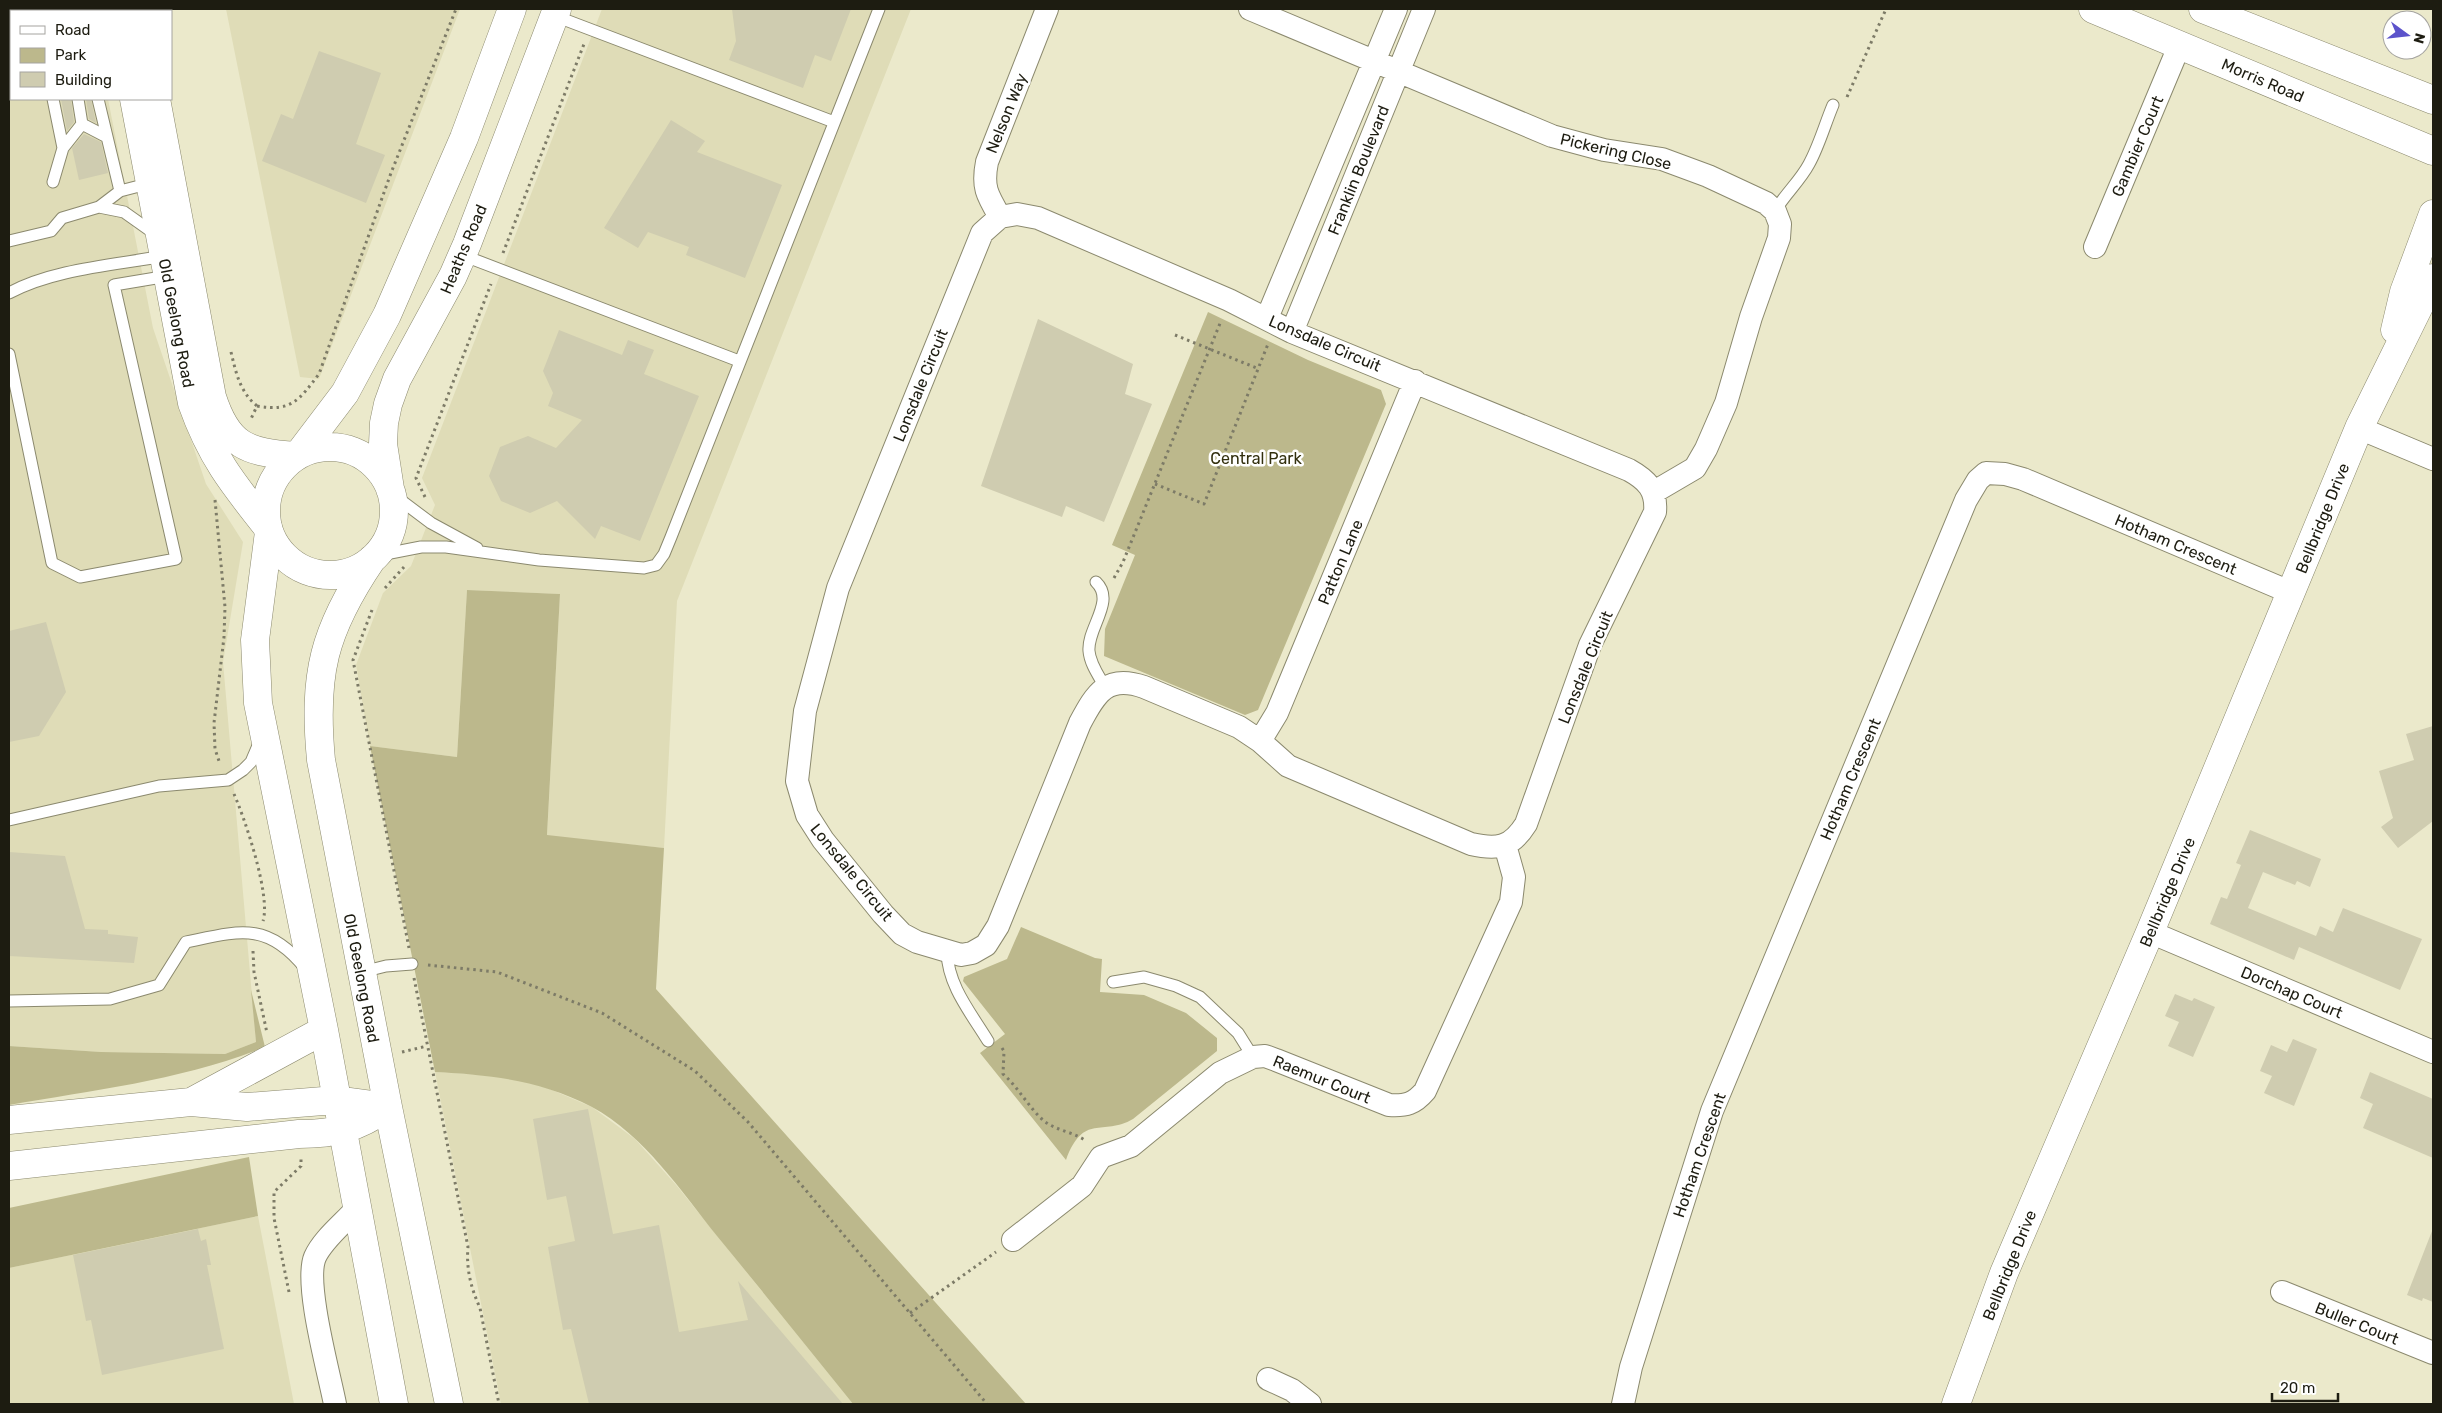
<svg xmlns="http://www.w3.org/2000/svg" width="2442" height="1413" viewBox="0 0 2442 1413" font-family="Rubik,sans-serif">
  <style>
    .built { fill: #dfdcb7 }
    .green { fill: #bcb88c }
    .building { fill: #cfccb0 }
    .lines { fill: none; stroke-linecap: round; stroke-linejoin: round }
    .service-casing { stroke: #8b896e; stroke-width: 13 }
    .minor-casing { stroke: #8b896e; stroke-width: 24 }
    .tertiary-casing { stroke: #8b896e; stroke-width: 29 }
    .primary-casing { stroke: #8b896e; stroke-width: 29 }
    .path { stroke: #7d7b67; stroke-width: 3; stroke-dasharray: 2.5 4; stroke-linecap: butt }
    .service { stroke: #fff; stroke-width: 11 }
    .minor { stroke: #fff; stroke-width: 22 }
    .tertiary { stroke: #fff; stroke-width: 28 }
    .primary { stroke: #fff; stroke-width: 28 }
    .labels { text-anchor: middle; stroke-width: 5; stroke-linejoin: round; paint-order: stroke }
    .street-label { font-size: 16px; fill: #1d1c11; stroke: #fff }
    .park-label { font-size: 16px; fill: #322f0e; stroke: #fff }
  </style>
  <rect width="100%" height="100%" fill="#ebe9cb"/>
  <!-- built -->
  <path class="built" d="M9 9H90L91 11H11V99H108L153 328 206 484 243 542 223 662 256 1042 225 1054 101 1052 9 1046Z
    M226 9H460L319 379 300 377Z
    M602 9H911L677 601 664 848 547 836 560 594 467 590 457 757 370 746 356 665 383 593 411 566 435 505 422 478Z
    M435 1072 496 1076 538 1084 592 1107 635 1139 677 1186 853 1404H501Z
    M258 1216 294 1404H9V1268Z"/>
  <!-- green -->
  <path class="green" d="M1208 312 1308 360 1381 390 1386 404 1258 710 1245 715 1104 656 1105 629 1135 555 1112 545Z
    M467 590 560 594 547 835 664 848 656 989 1026 1404H853C808 1348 763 1292 717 1236 681 1191 644 1135 592 1107 540 1080 491 1075 435 1072L370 746 457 757Z
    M1021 927 1095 958 1102 959 1100 992 1144 995 1186 1013 1217 1038V1051L1133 1119C1102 1137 1084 1112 1066 1160L980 1053 1005 1034 963 981 964 977 1007 959Z
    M251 990 265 1047C183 1080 95 1090 9 1105V1046L101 1052 225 1054 256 1042Z
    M249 1157 258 1216 9 1268V1208Z"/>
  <!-- building -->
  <path class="building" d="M732 9H851L831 61 815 55 803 88 729 60 736 41Z
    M319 51 381 73 356 144 385 155 366 203 262 161 281 114 293 119Z
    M61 99H71L74 122 67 131Z
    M86 99H91L96 123 89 119Z
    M671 120 705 141 697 152 782 185 745 278 686 255 689 247 648 232 638 248 604 228Z
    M84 134 101 142 108 173 79 180 72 148Z
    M1038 319 1133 364 1125 394 1152 404 1104 522 1066 506 1062 517 981 486Z
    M559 330 622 355 628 340 654 350 644 374 699 396 640 541 601 526 595 539 557 501 530 513 501 501 489 476 500 447 528 436 556 448 582 420 548 406 553 393 543 371Z
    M46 622 66 692 39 736 9 742V631Z
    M2433 726V821L2398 848 2381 827 2393 818 2379 771 2414 760 2406 734Z
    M2250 830 2321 859 2310 887 2297 881 2295 885 2263 872 2248 908 2316 936 2320 926 2333 932 2343 908 2422 939 2400 990 2299 947 2294 960 2210 924 2221 897 2227 899 2241 865 2236 863Z
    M9 852 65 856 85 929 108 930V934L138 937 134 963 9 956Z
    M2175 994 2192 1001 2194 998 2215 1007 2193 1057 2168 1046 2179 1022 2165 1016Z
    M2293 1039 2317 1049 2294 1106 2264 1093 2272 1076 2260 1071 2271 1045 2287 1052Z
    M2370 1072 2433 1099V1158L2363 1128 2373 1104 2360 1098Z
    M588 1109 613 1234 659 1225 679 1332 748 1320 738 1281 843 1404H589L571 1329 563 1330 548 1247 575 1241 566 1196 547 1200 533 1119Z
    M198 1229 201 1241 206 1239 211 1265H207L224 1349 102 1375 91 1320 86 1321 73 1255Z
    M2432 1231H2433V1302L2423 1298 2422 1301 2407 1295Z"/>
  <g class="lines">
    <!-- service casing -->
    <g class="service-casing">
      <path id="service" d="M555 16 834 122
        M98 99 120 191
        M82 124 107 137
        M63 148 82 124 78 99
        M53 182 63 148 53 99
        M99 207 124 212 155 234
        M1775 211C1785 194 1800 181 1809 164 1819 146 1825 124 1833 105
        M9 241 51 231 62 218 99 207 120 191 151 183
        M462 255 739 361
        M9 293C53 269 115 265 164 256
        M9 354 52 563 80 577 176 559 114 285 168 276
        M391 493 431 523 477 548
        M375 556 421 547H446L539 560 644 568 656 565 664 554 671 537 879 9
        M1096 582C1116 601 1087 628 1089 651 1090 664 1099 676 1105 687
        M9 820 159 786 228 780 243 770 251 762 260 741
        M947 952C948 986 971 1013 988 1041
        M362 972 386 966 412 964
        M1113 982 1144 977 1176 986 1200 997 1238 1033 1253 1057
        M9 1001 110 999 159 985 186 942C239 931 267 921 305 968"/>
    </g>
    <!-- minor casing -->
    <g class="minor-casing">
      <path id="minor" d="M1250 9 1552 136 1604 150 1662 159 1708 176 1766 203 1775 211 1780 224 1779 238 1751 317 1726 403 1706 449 1695 468 1654 492
        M1017 214 1038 218 1229 300 1292 332 1629 470C1647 480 1657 490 1655 512L1590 645 1526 824C1511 848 1497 850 1471 844L1288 766 1260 741 1239 727 1144 687C1107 674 1096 693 1080 723L998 926 986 945 972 953 961 955 917 942 902 934 883 914 823 840 807 815 797 781 805 711 838 588 982 233 1000 217Z
        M1000 217C987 195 982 187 987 162L1047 9
        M2095 247 2180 44
        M1267 318 1396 9
        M1292 332 1424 9
        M2359 428 2433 459
        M1260 741 1277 713 1415 381
        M2150 932 2433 1052
        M1013 1240 1082 1186 1101 1157 1131 1146 1220 1073 1253 1057 1265 1056 1276 1060 1389 1105C1406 1106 1414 1104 1425 1091L1511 902 1514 877 1505 845
        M2282 1292 2433 1353
        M1268 1379 1292 1390 1310 1404
        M335 1404C329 1373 304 1283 315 1257 323 1239 344 1223 357 1208
        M1623 1404 1631 1367 1712 1111 1966 500 1978 480 1986 473 2005 474 2023 479 2292 593"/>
    </g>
    <!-- tertiary casing -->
    <g class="tertiary-casing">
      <path id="tertiary" d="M116 9V11
        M139 9 140 11
        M2093 9 2433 151
        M2203 9 2433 100
        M134 99 192 403C211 457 233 484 268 528
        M156 99 212 397C228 447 247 452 296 456
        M2395 330 2404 292 2433 214
        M1956 1404 2004 1273 2150 932 2359 428 2433 278"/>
    </g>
    <!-- primary casing -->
    <g class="primary-casing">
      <path id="primary" d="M266 511a64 64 0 1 1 128 0a64 64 0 1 1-128 0Z
        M298 455 345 393 387 315 464 138 512 9
        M390 489 383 444 384 423 388 404 397 379 453 276 467 244 557 9
        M269 532 255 640 258 703 324 1030 394 1404
        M372 559C323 631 313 675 321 760L388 1107 449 1404
        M191 1102 324 1030
        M9 1120 191 1102 247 1107 336 1100 388 1107
        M9 1166 299 1134C336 1134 357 1128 388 1107"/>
    </g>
    <!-- path -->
    <path class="path" d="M1847 97 1886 9
      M503 253 584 44
      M1175 335 1259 369
      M231 352C236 373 240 392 257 406L250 421
      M257 406C292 412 299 400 319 374L391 173 456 9
      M1155 484 1204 504 1268 344
      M425 497 416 478 491 284
      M215 500 225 607 224 637 214 723 215 749 220 764
      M1114 578 1123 562 1221 321
      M385 588 404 567
      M372 610 353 660 409 948
      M234 794C245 819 271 896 263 921
      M253 951 254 972 267 1033
      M428 965 497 972 602 1013 695 1071 748 1122 987 1404
      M414 978 468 1247C466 1269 471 1288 480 1308L499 1404
      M1002 1048 1004 1051 1003 1074C1019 1088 1029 1108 1044 1121 1057 1131 1074 1132 1086 1141
      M402 1052 427 1046
      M289 1292 274 1218V1192L301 1166V1158
      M910 1313 996 1252"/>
    <!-- service -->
    <use href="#service" class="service"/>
    <!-- minor -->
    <use href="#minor" class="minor"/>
    <!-- tertiary -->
    <use href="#tertiary" class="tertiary"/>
    <!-- primary -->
    <use href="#primary" class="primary"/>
  </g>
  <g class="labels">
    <!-- street labels -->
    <g class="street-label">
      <text transform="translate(2263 80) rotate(23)" y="6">Morris Road</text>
      <text transform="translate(1006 113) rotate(-68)" y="6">Nelson Way</text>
      <text transform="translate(2137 146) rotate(-67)" y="6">Gambier Court</text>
      <text transform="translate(1616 151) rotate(13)" y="6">Pickering Close</text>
      <text transform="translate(1358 170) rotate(-68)" y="6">Franklin Boulevard</text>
      <text transform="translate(463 249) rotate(-67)" y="6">Heaths Road</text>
      <text transform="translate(177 323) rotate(79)" y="6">Old Geelong Road</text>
      <text transform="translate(1325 343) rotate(23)" y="6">Lonsdale Circuit</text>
      <text transform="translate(920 385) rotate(-68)" y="6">Lonsdale Circuit</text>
      <text transform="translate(2322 518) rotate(-68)" y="6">Bellbridge Drive</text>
      <text transform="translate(2176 544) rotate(23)" y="6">Hotham Crescent</text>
      <text transform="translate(1340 562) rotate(-67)" y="6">Patton Lane</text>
      <text transform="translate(1585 667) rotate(-68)" y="6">Lonsdale Circuit</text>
      <text transform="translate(1850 779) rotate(-67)" y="6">Hotham Crescent</text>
      <text transform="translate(852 872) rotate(51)" y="6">Lonsdale Circuit</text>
      <text transform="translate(2167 892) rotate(-67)" y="6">Bellbridge Drive</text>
      <text transform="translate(362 978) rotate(79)" y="6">Old Geelong Road</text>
      <text transform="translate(2292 992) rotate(23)" y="6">Dorchap Court</text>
      <text transform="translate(1322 1079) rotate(22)" y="6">Raemur Court</text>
      <text transform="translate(1699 1155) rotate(-71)" y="6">Hotham Crescent</text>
      <text transform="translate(2009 1265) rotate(-68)" y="6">Bellbridge Drive</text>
      <text transform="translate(2357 1323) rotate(22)" y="6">Buller Court</text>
    </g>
    <!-- park labels -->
    <g class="park-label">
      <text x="1256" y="464">Central Park</text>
    </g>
  </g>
  <!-- border -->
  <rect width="2442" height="1413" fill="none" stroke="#1d1c11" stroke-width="20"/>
  <!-- legend -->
  <rect x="10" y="10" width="162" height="90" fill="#ffffff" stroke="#a5a4a0"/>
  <rect x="20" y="26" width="25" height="8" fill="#ffffff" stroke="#a5a4a0"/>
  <text x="55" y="35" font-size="15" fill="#1d1c11">Road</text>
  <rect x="20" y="48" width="25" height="15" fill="#bcb88c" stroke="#a5a4a0"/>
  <text x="55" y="60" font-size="15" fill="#1d1c11">Park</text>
  <rect x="20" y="72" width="25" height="15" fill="#cfccb0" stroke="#a5a4a0"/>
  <text x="55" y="85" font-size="15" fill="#1d1c11">Building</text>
  <!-- north arrow -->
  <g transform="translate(2407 35) rotate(105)"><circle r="24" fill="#ffffff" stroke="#a5a4a0"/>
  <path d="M0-4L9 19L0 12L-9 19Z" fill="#5c53cb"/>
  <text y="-8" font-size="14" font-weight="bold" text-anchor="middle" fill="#1d1c11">N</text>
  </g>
  <!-- scale -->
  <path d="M2272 1393v8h66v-8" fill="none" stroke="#1d1c11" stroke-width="2.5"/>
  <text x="2280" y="1393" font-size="15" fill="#1d1c11" stroke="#ffffff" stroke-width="4" paint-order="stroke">20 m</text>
</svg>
